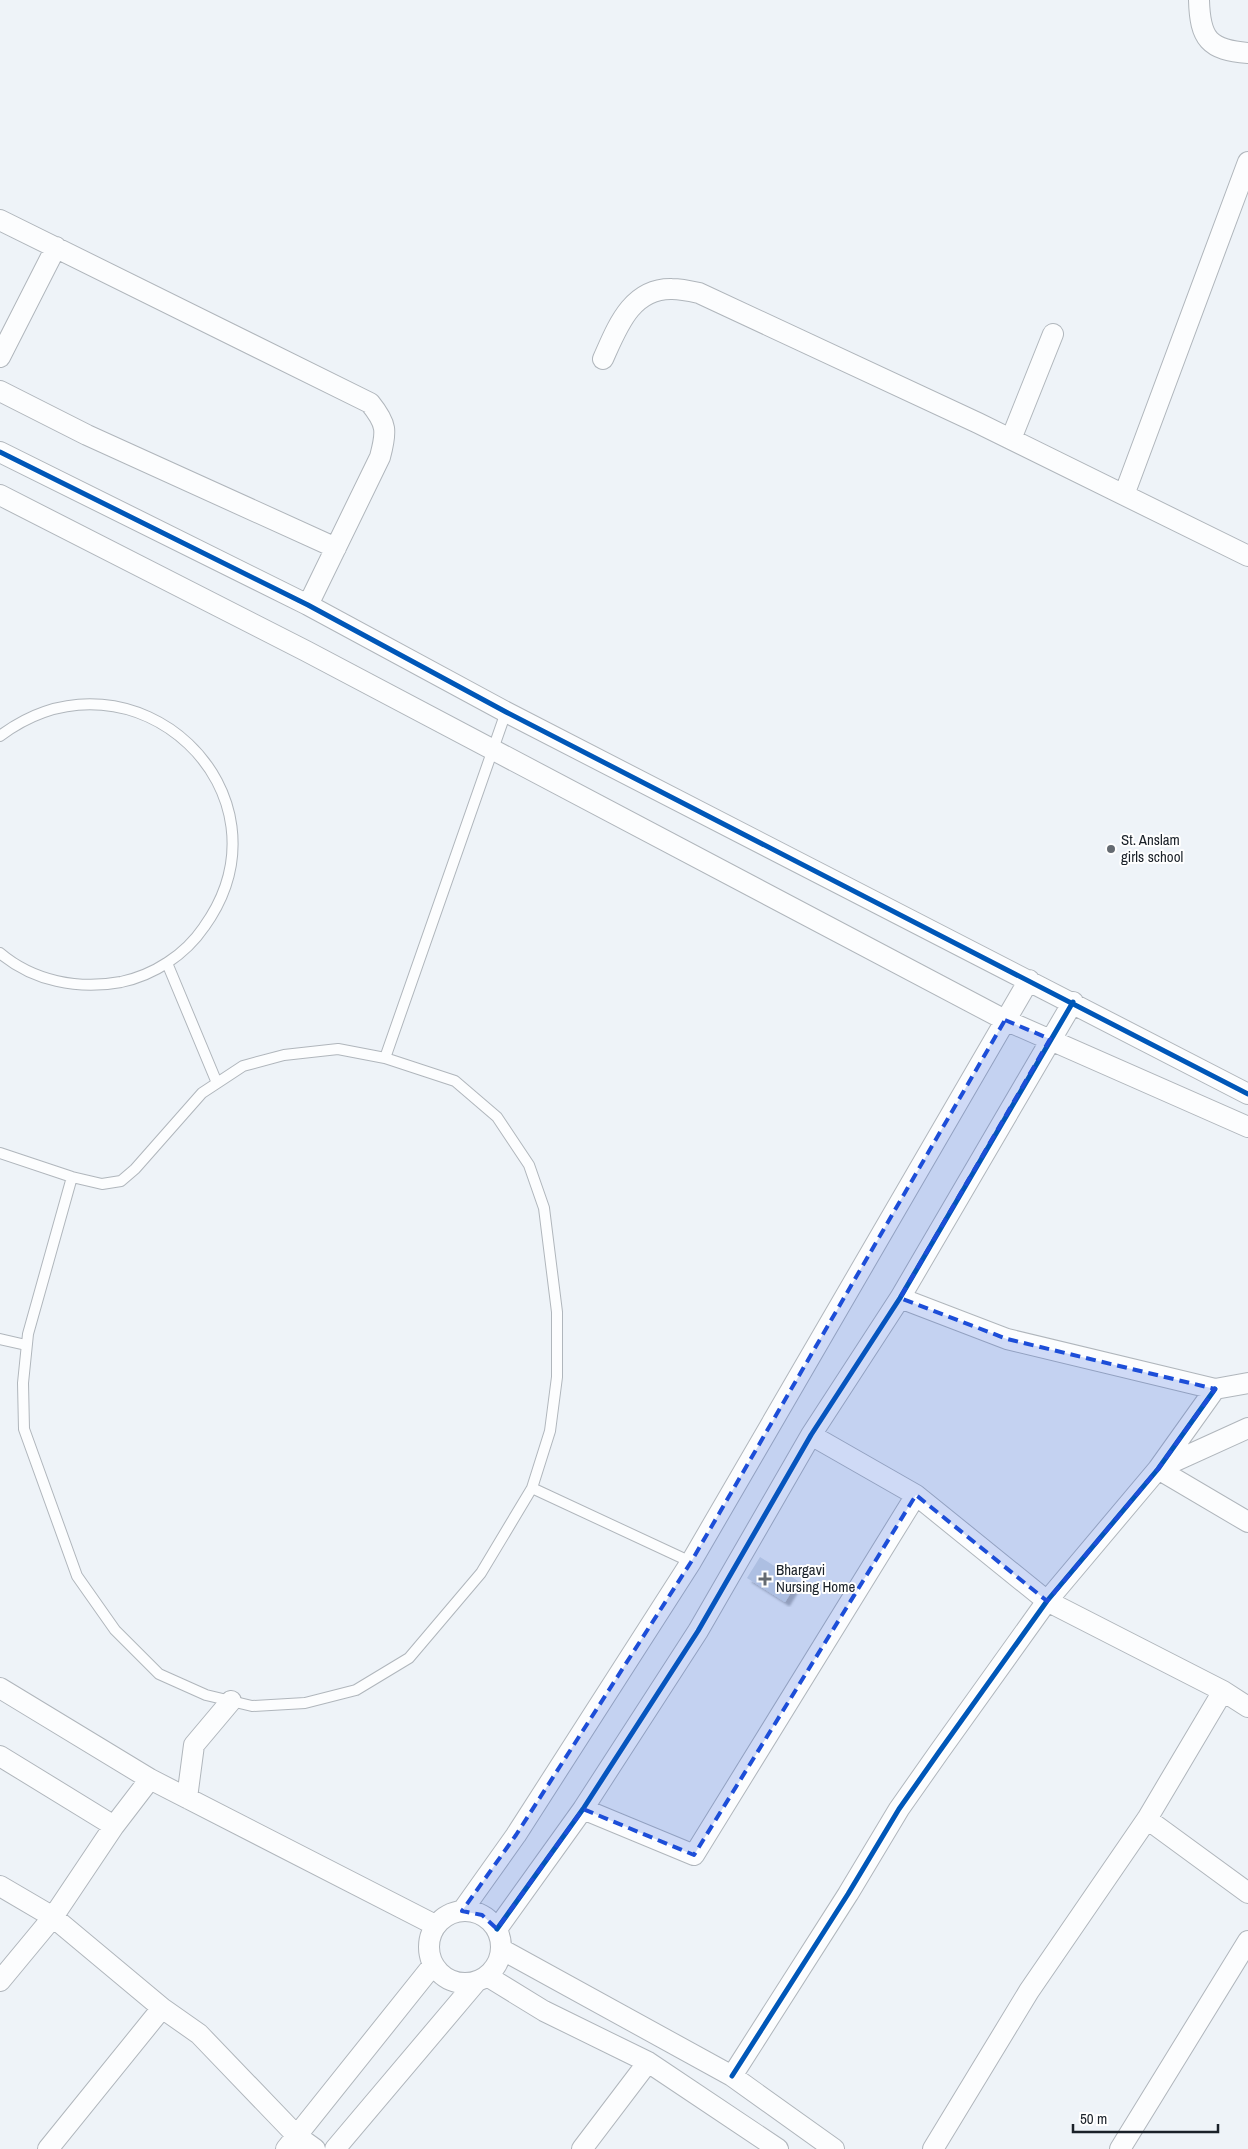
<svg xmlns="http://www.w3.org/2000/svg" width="1248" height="2149" viewBox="0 0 1248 2149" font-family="'Archivo Narrow',sans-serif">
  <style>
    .building { fill: #d1dbe5; filter: url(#shadow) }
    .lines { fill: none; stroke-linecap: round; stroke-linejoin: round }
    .lane-casing { stroke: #b0b6bc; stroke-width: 12 }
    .street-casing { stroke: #b0b6bc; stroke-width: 22 }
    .lane { stroke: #fcfdfe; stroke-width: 10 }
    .street { stroke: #fcfdfe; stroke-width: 20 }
    .cycleway-casing { stroke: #fff; stroke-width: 8 }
    .cycleway { stroke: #0057b8; stroke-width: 5 }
    .marked { fill: #1d4ed8; fill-opacity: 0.2; stroke: #1d4ed8; stroke-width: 4; stroke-dasharray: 10 6; stroke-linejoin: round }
    .poi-dot { fill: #646a71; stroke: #fff; stroke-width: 2 }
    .labels { text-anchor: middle; stroke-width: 4; stroke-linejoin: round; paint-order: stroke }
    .poi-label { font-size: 15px; fill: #1a2129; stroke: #fff; text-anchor: start }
  </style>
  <defs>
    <filter id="shadow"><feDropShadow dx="4.5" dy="4.5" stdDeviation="1" flood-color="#0004"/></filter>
  </defs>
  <rect width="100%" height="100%" fill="#eef3f8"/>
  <!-- building -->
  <path class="building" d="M760 1557 798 1581 785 1602 747 1578Z"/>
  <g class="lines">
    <!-- lane casing -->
    <g class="lane-casing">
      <path id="lane" d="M0 736C134 636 300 793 204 927 185 955 154 975 121 982 78 990 33 981 0 953
        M167 963 217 1083
        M385 1058 506 712
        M0 1153 72 1177 102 1184 121 1181 135 1169 202 1093 243 1066 284 1055 338 1049 385 1058 455 1081 497 1117 529 1165 544 1208 557 1312V1377L550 1431 532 1488 481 1573 409 1658 356 1690 305 1703 252 1706 206 1695 159 1674 115 1630 77 1576 24 1429 23 1383 28 1334 72 1177
        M0 1339 26 1345
        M532 1488 691 1562"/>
    </g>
    <!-- street casing -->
    <g class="street-casing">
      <path id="street" d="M1199 0C1200 39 1209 50 1248 53
        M0 220 370 403C387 424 387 431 380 457L308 605
        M0 357 56 247
        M603 359C617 328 631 288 672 289 681 289 690 291 699 293L978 423 1248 556
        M0 391 87 435 336 548
        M1011 439 1053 334
        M0 452 308 605 506 712 1248 1094
        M0 495 306 651 1005 1020 1248 1127
        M1124 495 1248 162
        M900 1298 1007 1339 1215 1389 1248 1383
        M811 1435 916 1495 1047 1601 1223 1691 1248 1707
        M1160 1468 1248 1428
        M1158 1469 1248 1522
        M0 1688 150 1779 435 1925
        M0 1756 114 1826
        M187 1798 194 1745 231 1701
        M583 1809 694 1855 916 1495
        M1147 1819 1248 1893
        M0 1886 53 1917 162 2008 199 2034 297 2136 315 2149
        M429 1947a36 36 0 1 1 72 0a36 36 0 1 1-72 0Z
        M462 1911 516 1835 691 1562 1029 980
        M497 1929 583 1809 698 1631 811 1435 900 1298 1073 1002
        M501 1949 732 2076 834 2149
        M487 1976 544 2011 648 2062 778 2149
        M0 1981 53 1917 114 1826 150 1779
        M732 2076 848 1894 899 1809 939 1752 1047 1601 1158 1469 1215 1389
        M48 2149 162 2008
        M286 2149 433 1965
        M335 2149 477 1981
        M582 2149 648 2062
        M933 2149 1029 1991 1147 1819 1223 1691
        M1120 2149 1248 1941"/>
    </g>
    <!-- lane -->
    <use href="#lane" class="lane"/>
    <!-- street -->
    <use href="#street" class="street"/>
    <!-- cycleway casing -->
    <g class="cycleway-casing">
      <path id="cycleway" d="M0 452 308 605 506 712 1248 1094
        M497 1929 583 1809 698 1631 811 1435 900 1298 1073 1002
        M732 2076 848 1894 899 1809 939 1752 1047 1601 1158 1469 1215 1389"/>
    </g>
    <!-- cycleway -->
    <use href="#cycleway" class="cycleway"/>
  </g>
  <!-- marked area -->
  <path class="marked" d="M1005 1020 1050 1039 900 1298 1007 1339 1215 1389 1158 1469 1047 1601 916 1495 694 1855 583 1809 497 1929 482 1915 462 1911 516 1835 691 1562Z"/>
  <!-- markers -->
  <g class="poi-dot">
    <circle cx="1111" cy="849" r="5"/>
    <path d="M762.5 1571.5h5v5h5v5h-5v5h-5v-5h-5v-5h5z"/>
  </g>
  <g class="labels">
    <!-- poi labels -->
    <g class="poi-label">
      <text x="1121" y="845">St. Anslam<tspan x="1121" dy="17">girls school</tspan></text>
      <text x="776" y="1575">Bhargavi<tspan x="776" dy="17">Nursing Home</tspan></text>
    </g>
  </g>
  <!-- scale -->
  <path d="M1073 2124v8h145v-8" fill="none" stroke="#1a2129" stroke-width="2.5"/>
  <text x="1080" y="2124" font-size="15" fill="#1a2129" stroke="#ffffff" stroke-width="4" paint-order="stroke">50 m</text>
</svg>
